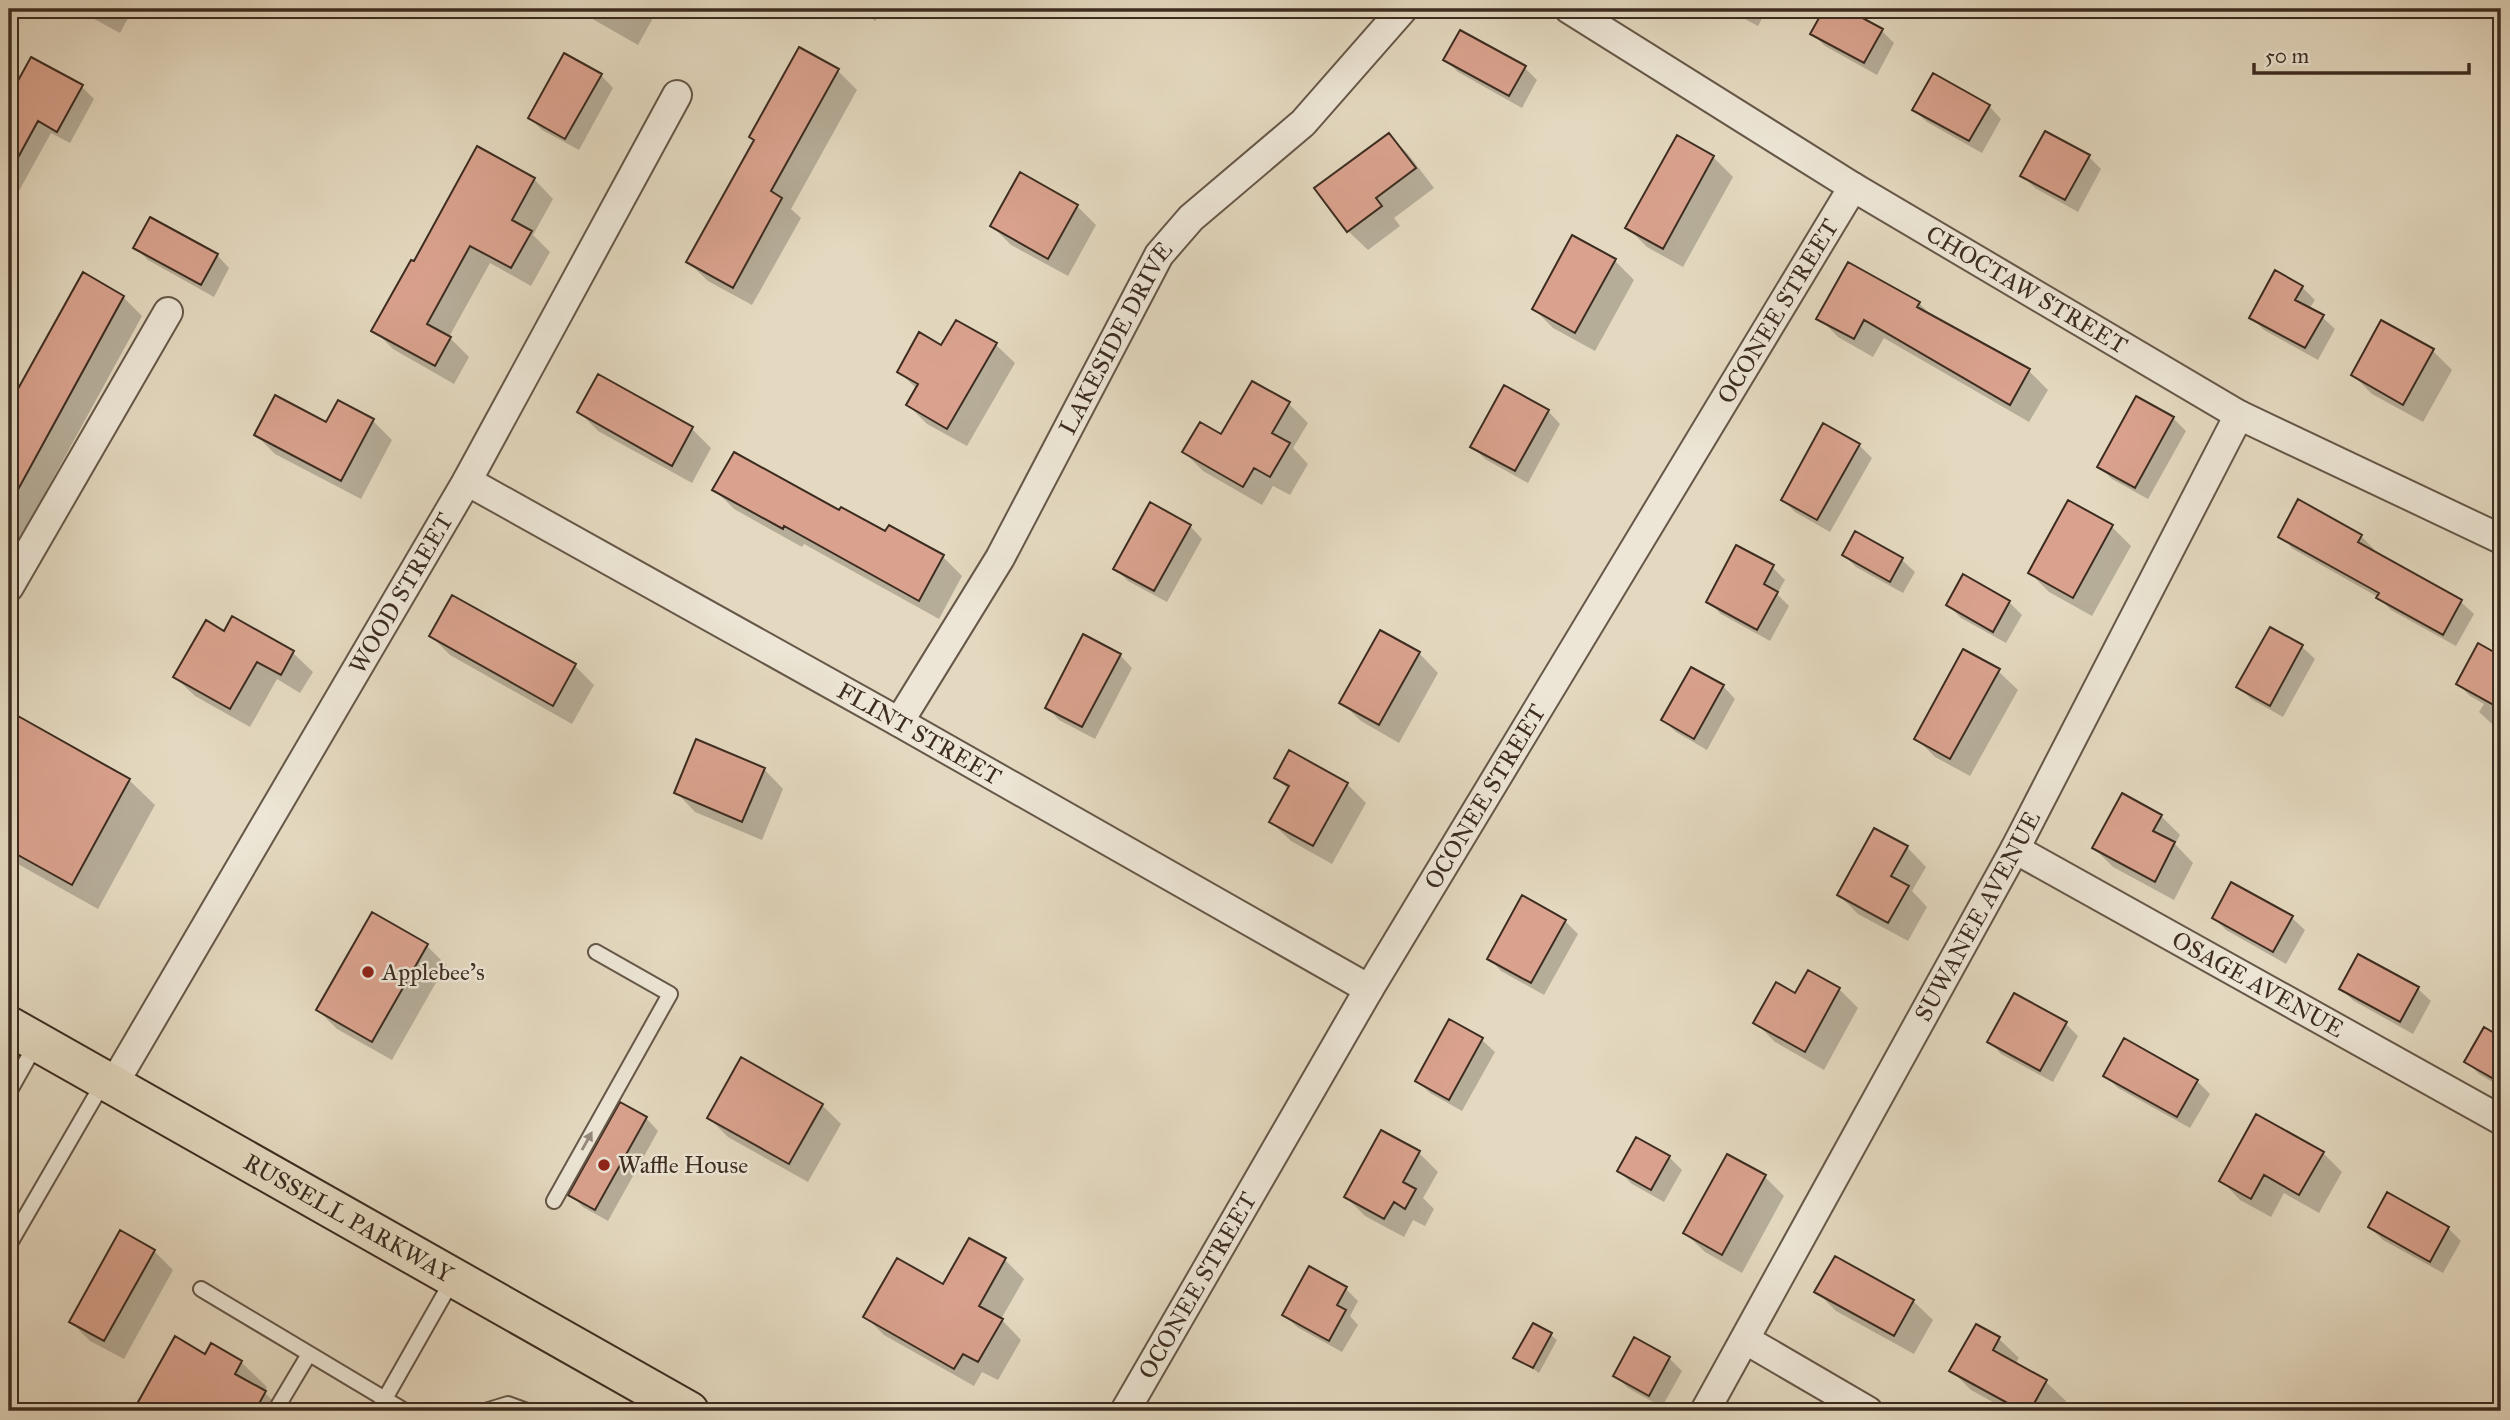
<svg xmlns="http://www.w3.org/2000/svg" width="2510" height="1420" viewBox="0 0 2510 1420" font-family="'IM FELL Great Primer',serif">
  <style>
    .shadow { fill: #0003 }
    .building { fill: #daa28e; stroke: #3c2c20; stroke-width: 2 }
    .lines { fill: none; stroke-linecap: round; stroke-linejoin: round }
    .lane-casing { stroke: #665748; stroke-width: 18 }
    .street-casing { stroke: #665748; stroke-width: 32 }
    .primary-casing { stroke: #3c2c20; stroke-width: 42 }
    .lane { stroke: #ede6d6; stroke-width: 14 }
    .street { stroke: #ede6d6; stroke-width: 28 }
    .primary { stroke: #e4d9c0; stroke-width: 38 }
    .oneway { fill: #94897b }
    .poi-dot { fill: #8f2418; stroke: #ede6d6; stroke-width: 2.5 }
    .labels { text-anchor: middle; stroke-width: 5; stroke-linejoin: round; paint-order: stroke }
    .street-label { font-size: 24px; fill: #3c2c20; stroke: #ede6d6 }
    .poi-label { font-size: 24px; fill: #3c2c20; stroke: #ede6d6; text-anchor: start }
  </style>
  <rect width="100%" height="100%" fill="#e4d9c0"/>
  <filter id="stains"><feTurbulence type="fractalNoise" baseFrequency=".00286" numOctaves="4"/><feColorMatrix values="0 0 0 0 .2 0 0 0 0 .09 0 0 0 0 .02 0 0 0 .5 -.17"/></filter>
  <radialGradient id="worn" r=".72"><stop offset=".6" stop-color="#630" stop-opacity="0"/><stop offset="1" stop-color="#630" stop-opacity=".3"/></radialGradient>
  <!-- shadow -->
  <path class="shadow" d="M80 9H133L120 33 85 14Z
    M575 9H658L638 45Z
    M860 9H886L875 21Z
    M1726 9H1767L1758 26Z
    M1826 9H1843L1881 30 1894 43 1877 75 1825 46 1813 34Z
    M32 59 82 87 94 99 70 143 51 133 9 209V101Z
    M1445 59 1525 68 1537 80 1522 108 1458 72Z
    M838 71 857 90 791 209 801 218 752 305 708 281 688 262 755 141Z
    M601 75 613 88 579 150 542 130 530 118Z
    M1989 106 2001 119 1982 153 1927 122 1914 110Z
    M1389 135 1408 154 1434 188 1394 218 1400 226 1368 250 1348 231Z
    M1678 138 1713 157 1733 177 1683 267 1647 247 1628 228Z
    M2089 157 2101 169 2078 212 2035 188 2022 175Z
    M534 179 553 199 533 235 550 252 531 286 490 263 449 337 469 357 454 384 393 349 374 330 414 263Z
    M1077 206 1096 225 1068 276 1011 245 992 226Z
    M135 247 217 255 229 268 214 297 148 260Z
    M1615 261 1634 280 1595 351 1553 328 1534 309Z
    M84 275 123 297 142 316 9 559V409Z
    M2302 287 2315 300 2309 309 2322 317 2335 329 2318 360 2264 330 2251 317Z
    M1919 303 1934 318 2028 370 2048 390 2029 422 1884 338 1873 357 1838 337 1819 318Z
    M995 344 1015 363 967 446 927 424 908 405 917 389 899 372 942 348Z
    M2433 351 2452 370 2423 422 2372 394 2353 375Z
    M1289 404 1308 423 1293 448 1308 464 1290 495 1273 486 1262 505 1203 471 1184 452 1222 437Z
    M2501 410V435L2492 426Z
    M1548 411 1560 424 1528 483 1485 459 1472 446Z
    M579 412 692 429 711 448 692 483 598 431Z
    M2173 418 2186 431 2148 499 2112 479 2099 466Z
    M373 421 392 440 361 499 275 454 256 435Z
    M1824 426 1859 445 1872 458 1830 532 1795 512 1783 500Z
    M715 490 839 513 886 534 890 527 943 557 962 576 939 619 804 544 802 547 734 509Z
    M1190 526 1202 539 1167 602 1128 581 1115 568Z
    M2112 527 2131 546 2092 616 2049 592 2030 573Z
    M1856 534 1902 560 1915 572 1903 593 1856 567 1844 555Z
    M2280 536H2361L2374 549 2372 552 2461 602 2474 614 2456 646 2391 610 2378 597 2293 549Z
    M1772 567 1785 580 1777 594 1789 606 1770 641 1721 614 1708 601Z
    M2009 602 2022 615 2006 643 1961 618 1948 605Z
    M233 619 293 653 313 672 300 693 277 679 250 727 195 696 175 677 225 633Z
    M431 636 575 666 594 685 572 724 450 655Z
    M2479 646 2501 658V730L2492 724 2479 712 2484 704 2470 696 2458 684Z
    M2302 647 2315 659 2283 717 2251 699 2239 687Z
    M1419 653 1438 673 1399 743 1361 721 1341 702Z
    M1120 655 1132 668 1095 739 1059 720 1047 707Z
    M1998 671 2018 690 1970 776 1935 757 1916 738Z
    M1723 686 1735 699 1707 750 1676 732 1663 720Z
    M18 718 129 780 155 805 98 909 9 859V736Z
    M764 769 783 789 762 840 695 812 676 792Z
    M1276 778 1347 784 1366 803 1332 864 1291 841 1271 822 1289 790Z
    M2161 816 2180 835 2175 844 2193 863 2174 900 2113 867 2094 848Z
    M1907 847 1926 867 1912 891 1927 907 1908 941 1858 914 1839 895Z
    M1523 897 1565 921 1578 934 1544 995 1501 971 1489 958Z
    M373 914 427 946 446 965 392 1060 337 1029 318 1010Z
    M2214 918H2292L2305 930 2286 964 2226 930Z
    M1839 989 1858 1008 1824 1070 1775 1042 1756 1023Z
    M2341 989H2418L2431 1001 2413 1034 2354 1001Z
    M1450 1022 1482 1040 1495 1052 1462 1111 1430 1093 1417 1081Z
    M2066 1024 2078 1036 2053 1082 2001 1054 1989 1041Z
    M2485 1029 2501 1039V1087L2479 1074 2467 1062Z
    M2105 1075 2197 1081 2210 1094 2190 1128 2118 1088Z
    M822 1105 841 1124 808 1182 728 1137 709 1118Z
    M646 1118 658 1131 608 1221 583 1207 571 1195Z
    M1419 1153 1438 1172 1423 1198 1434 1209 1425 1226 1413 1220 1404 1237 1365 1216 1346 1197Z
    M2323 1153 2342 1172 2319 1213 2284 1193 2271 1217 2240 1200 2221 1180Z
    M1728 1156 1765 1177 1784 1196 1742 1273 1705 1252 1685 1233Z
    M1669 1157 1682 1170 1664 1202 1632 1184 1619 1171Z
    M2370 1227 2448 1228 2461 1241 2443 1273 2383 1240Z
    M154 1251 173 1270 124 1359 90 1341 71 1322Z
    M1836 1258 1913 1301 1933 1320 1914 1354 1836 1311 1817 1292Z
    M1005 1260 1024 1279 1001 1319 1021 1340 998 1380 982 1372 974 1386 884 1335 865 1316Z
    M1346 1289 1358 1301 1350 1316 1358 1325 1342 1352 1297 1327 1284 1314Z
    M2501 1292V1313L2494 1306Z
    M1976 1326 1999 1339 2019 1358 2015 1364 2046 1382 2066 1401 2060 1411H2009L1971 1390 1952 1371Z
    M1551 1335 1557 1340 1539 1373 1516 1357Z
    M176 1339 206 1356 241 1362 267 1387 264 1392 284 1411H135Z
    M1669 1358 1682 1371 1662 1407 1628 1388 1615 1375Z
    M2086 1407 2094 1411H2083Z"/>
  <!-- building -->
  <path class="building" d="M1824 9H1846L1883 29 1864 63 1810 34Z
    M1460 30 1526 66 1509 96 1443 60Z
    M799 47 839 69 771 191 782 198 733 288 686 262 754 140 749 137Z
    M564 53 602 74 565 139 528 118Z
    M31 57 83 85 57 132 38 121 9 174V97Z
    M1933 73 1990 105 1969 141 1912 110Z
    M2045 131 2090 155 2065 200 2020 176Z
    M1389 133 1416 168 1376 198 1382 206 1347 232 1314 188Z
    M1677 135 1714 156 1663 249 1625 228Z
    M477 146 535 178 512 220 532 231 511 268 470 246 427 324 451 337 435 366 371 331 411 260 414 261Z
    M1020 172 1078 205 1048 259 990 226Z
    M150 217 218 254 201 285 133 248Z
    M1572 235 1616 259 1575 333 1532 309Z
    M1848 262 1920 302 1917 307 2030 369 2010 405 1864 320 1854 339 1816 319Z
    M2275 270 2303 286 2295 300 2324 315 2305 348 2249 318Z
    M83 272 124 296 9 506V405Z
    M956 320 997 343 947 429 906 405 918 384 897 372 919 332 941 345Z
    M2381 320 2434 349 2403 405 2351 375Z
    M598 374 693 427 672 466 577 412Z
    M1252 381 1290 402 1272 433 1290 443 1270 477 1254 468 1243 487 1182 452 1200 422 1221 434Z
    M1504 385 1549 410 1515 471 1470 447Z
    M275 395 326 422 338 400 374 419 341 481 254 435Z
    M2136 396 2174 417 2135 488 2097 467Z
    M1823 423 1860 444 1817 520 1781 500Z
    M734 452 839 510 841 507 885 531 889 525 944 555 919 601 784 526 783 529 712 490Z
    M2298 499 2362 535 2358 542 2462 600 2443 635 2376 598 2379 593 2278 537Z
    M2068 500 2113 525 2073 598 2028 573Z
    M1150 502 1191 525 1154 591 1113 569Z
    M1855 531 1903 558 1890 582 1842 555Z
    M1736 545 1774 565 1764 584 1778 592 1757 630 1706 602Z
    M1963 574 2010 601 1993 632 1946 605Z
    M452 595 576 664 553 706 429 636Z
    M232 616 294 651 281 675 257 662 230 709 173 677 206 620 224 631Z
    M2270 627 2303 645 2270 706 2236 687Z
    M1380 630 1420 652 1379 725 1339 703Z
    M1083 634 1121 654 1082 727 1045 708Z
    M2478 643 2501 656V709L2456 684Z
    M1963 649 2000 669 1950 759 1914 739Z
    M1691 667 1724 685 1694 739 1661 720Z
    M18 716 130 779 72 885 9 850V732Z
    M696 739 765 768 742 822 674 793Z
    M1289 750 1348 783 1313 846 1269 822 1289 786 1274 778Z
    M2122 793 2162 815 2153 831 2175 842 2155 882 2092 848Z
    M1874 828 1908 846 1891 876 1909 886 1888 923 1837 895Z
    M2231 882 2293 916 2273 952 2212 918Z
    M1522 895 1566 920 1531 983 1487 959Z
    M372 912 428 944 372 1042 316 1010Z
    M2358 954 2419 987 2400 1022 2339 989Z
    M1808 970 1840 988 1805 1052 1753 1023 1776 982 1795 993Z
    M2014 993 2067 1022 2040 1071 1987 1042Z
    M1449 1019 1483 1038 1449 1100 1415 1081Z
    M2484 1027 2501 1037V1083L2464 1062Z
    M2124 1038 2198 1080 2177 1117 2103 1076Z
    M741 1057 823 1104 789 1164 707 1118Z
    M620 1102 647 1117 595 1210 568 1195Z
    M2256 1114 2324 1152 2299 1195 2264 1175 2251 1199 2219 1181Z
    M1381 1130 1420 1151 1403 1182 1416 1189 1405 1209 1394 1202 1384 1219 1344 1197Z
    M1636 1137 1670 1156 1651 1190 1617 1171Z
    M1727 1154 1766 1175 1722 1255 1683 1233Z
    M2387 1192 2449 1227 2430 1262 2368 1227Z
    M120 1230 155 1250 104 1341 69 1322Z
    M969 1238 1006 1258 979 1306 1003 1319 978 1362 963 1354 954 1369 863 1317 897 1258 943 1284Z
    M1835 1256 1914 1300 1894 1336 1814 1292Z
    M1309 1266 1347 1287 1337 1305 1346 1310 1329 1341 1282 1315Z
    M1533 1323 1552 1333 1533 1368 1513 1358Z
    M1976 1324 2000 1337 1993 1350 2047 1380 2030 1411H2022L1949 1371Z
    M175 1336 205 1354 211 1343 242 1361 235 1374 266 1391 255 1411H133Z
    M1634 1337 1670 1357 1649 1396 1613 1376Z"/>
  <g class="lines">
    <!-- lane casing -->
    <g class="lane-casing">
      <path id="lane" d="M9 1092 36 1044
        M554 1201 670 994 596 952
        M9 1245 103 1083
        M201 1289 405 1411
        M275 1411 309 1354
        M378 1411 453 1279
        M485 1411 508 1404 527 1411"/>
    </g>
    <!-- street casing -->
    <g class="street-casing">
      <g id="street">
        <path id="s1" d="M1569 9 1853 187 2239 415 2501 539"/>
        <path id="s2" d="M467 481 899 722 1369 989"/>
        <path d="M9 587 168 312"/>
        <path id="s3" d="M899 722 1000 558 1159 255 1191 218 1303 123 1403 9"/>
        <path id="s4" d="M2015 849 2501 1120"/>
        <path id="s5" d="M113 1085 467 481 677 95"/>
        <path d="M1746 1340 1868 1411"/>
        <path id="s6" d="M1125 1411 1369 989 1853 187"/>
        <path id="s7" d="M1705 1411 2015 849 2239 415"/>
      </g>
    </g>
    <!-- primary casing -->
    <g class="primary-casing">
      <g id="primary">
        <path id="s8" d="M9 1026 689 1411"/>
      </g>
    </g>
    <!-- lane -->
    <use href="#lane" class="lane"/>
    <!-- street -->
    <use href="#street" class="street"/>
    <!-- primary -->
    <use href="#primary" class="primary"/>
  </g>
  <!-- one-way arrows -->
  <defs><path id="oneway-solid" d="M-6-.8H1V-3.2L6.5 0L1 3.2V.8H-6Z" transform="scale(1.75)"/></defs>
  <use class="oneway" href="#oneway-solid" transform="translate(587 1141) rotate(-61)"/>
  <!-- markers -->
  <g class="poi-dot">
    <circle cx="368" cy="972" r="7"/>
    <circle cx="604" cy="1165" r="7"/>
  </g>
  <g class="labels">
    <!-- street labels -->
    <g class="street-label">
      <text dy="8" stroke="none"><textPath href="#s1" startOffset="537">CHOCTAW STREET</textPath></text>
      <text dy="8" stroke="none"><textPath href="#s6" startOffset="1279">OCONEE STREET</textPath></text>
      <text dy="8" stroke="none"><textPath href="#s3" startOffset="441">LAKESIDE DRIVE</textPath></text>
      <text dy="8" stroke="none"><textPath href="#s5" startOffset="570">WOOD STREET</textPath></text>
      <text dy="8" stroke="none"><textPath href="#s2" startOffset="518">FLINT STREET</textPath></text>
      <text dy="8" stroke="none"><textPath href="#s6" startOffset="712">OCONEE STREET</textPath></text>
      <text dy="8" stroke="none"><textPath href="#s7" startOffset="565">SUWANEE AVENUE</textPath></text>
      <text dy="8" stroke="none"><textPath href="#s4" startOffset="278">OSAGE AVENUE</textPath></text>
      <text dy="8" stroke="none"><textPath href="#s8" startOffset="390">RUSSELL PARKWAY</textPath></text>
      <text dy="8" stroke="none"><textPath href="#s6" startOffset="145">OCONEE STREET</textPath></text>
    </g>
    <!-- poi labels -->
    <g class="poi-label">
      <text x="382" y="980">Applebee's</text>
      <text x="618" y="1173">Waffle House</text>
    </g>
  </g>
  <!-- margin -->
  <rect width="2510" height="1420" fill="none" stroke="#e4d9c0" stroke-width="35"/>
  <rect x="10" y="10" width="2489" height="1399" fill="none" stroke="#3c2c20" stroke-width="3.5"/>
  <rect x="18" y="18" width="2475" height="1385" fill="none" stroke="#3c2c20" stroke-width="2"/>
  <!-- scale -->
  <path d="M2254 63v10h215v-10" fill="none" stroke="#3c2c20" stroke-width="3.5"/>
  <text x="2265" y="63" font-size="21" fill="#3c2c20" stroke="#ede6d6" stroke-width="5" paint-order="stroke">50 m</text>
  <rect width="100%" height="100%" filter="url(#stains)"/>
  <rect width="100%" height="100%" fill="url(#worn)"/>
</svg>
